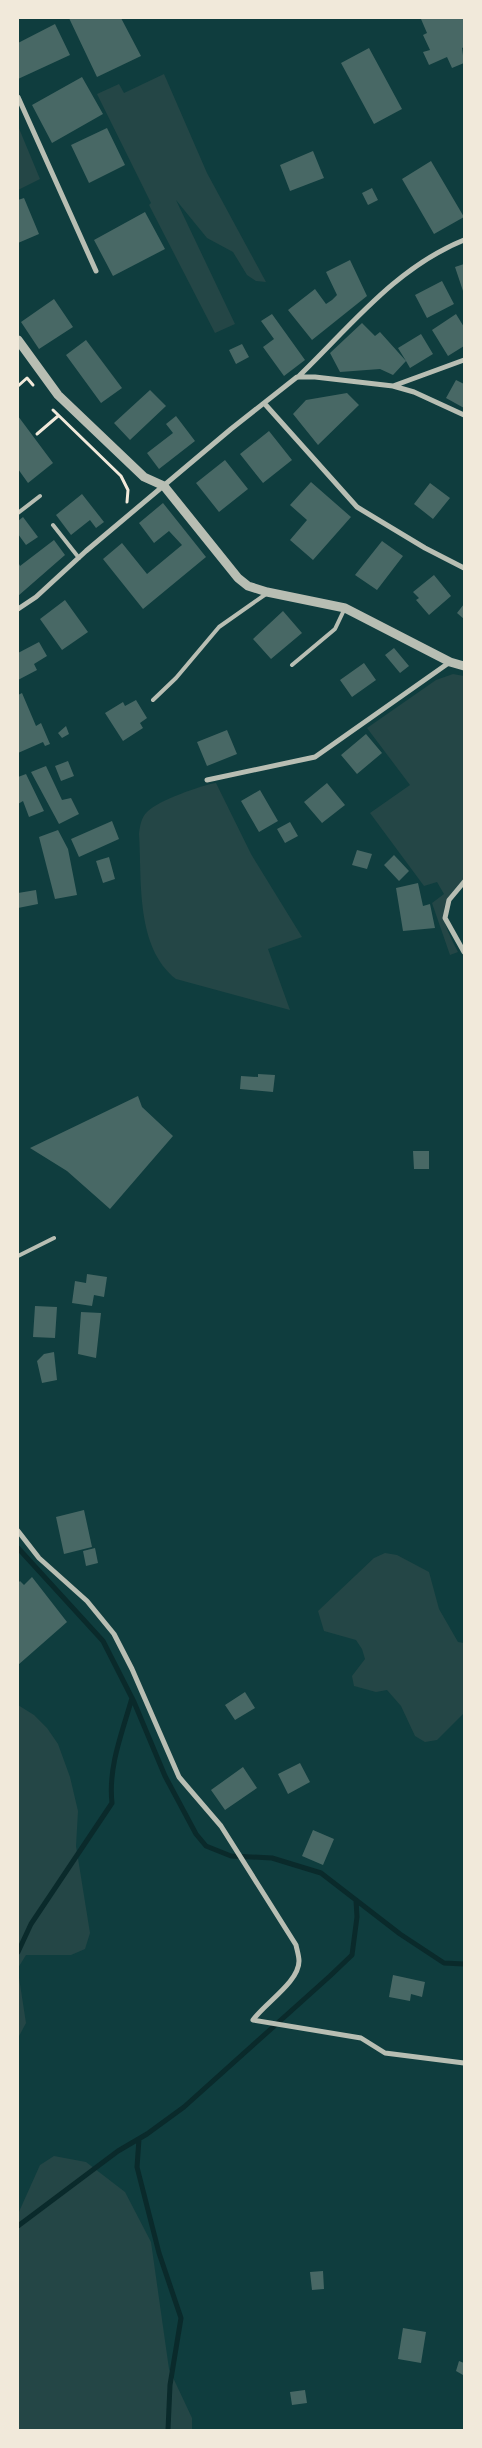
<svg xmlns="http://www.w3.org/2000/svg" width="482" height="2448" viewBox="0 0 482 2448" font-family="Arial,sans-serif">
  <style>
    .green { fill: #244646 }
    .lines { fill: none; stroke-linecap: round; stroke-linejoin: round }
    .stream { stroke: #0a2a2b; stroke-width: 5 }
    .building { fill: #486865 }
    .path { stroke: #f1e9da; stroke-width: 3 }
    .service { stroke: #b8beb3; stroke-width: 4 }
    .minor { stroke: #b8beb3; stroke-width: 5 }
    .tertiary { stroke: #b8beb3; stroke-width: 9 }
  </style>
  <rect width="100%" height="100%" fill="#0f3d3e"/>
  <!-- green -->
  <path class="green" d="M164 74 207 173 266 282 256 281 247 275 233 252 207 238 176 200 235 324 215 333 149 205 151 203 97 94 119 84 124 93Z
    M18 126 40 179 18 190Z
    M453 674 464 676V879C435 908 441 918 458 952L450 955 432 903 444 894 437 882 424 886 370 813 410 785 367 728 436 680Z
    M216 783 251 854 302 937 268 949 290 1010 176 979C135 947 142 879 139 834 140 826 141 818 147 812 157 801 202 785 216 783Z
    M385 1553 397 1555 429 1572 439 1609 458 1642 464 1643V1713L437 1740 425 1742 415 1736 401 1706 387 1690 376 1692 354 1686 352 1676 365 1659 362 1649 356 1640 324 1631 318 1611 374 1558Z
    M18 1705 34 1715 47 1728 58 1744 70 1777 78 1811 76 1846 90 1933 85 1949 71 1955H26L18 1968Z
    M18 1971 26 2023 18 2038Z
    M54 2156 86 2162 125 2192 151 2242 169 2369 192 2418V2430H18V2214L40 2165Z"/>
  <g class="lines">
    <!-- stream -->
    <path class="stream" d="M18 1548 103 1641 134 1702 165 1776 196 1834 206 1846 231 1856 272 1858 321 1873 400 1934 444 1963 464 1964
      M18 1952 31 1924 112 1803C108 1767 122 1733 132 1698
      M139 2139 137 2167 159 2253 181 2318 170 2385 168 2430
      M18 2226 118 2151 147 2134 184 2107 330 1976 352 1955 357 1917 356 1900"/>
  </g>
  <!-- building -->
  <path class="building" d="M69 18H121L141 56 97 77Z
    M424 18H464V47L462 48 464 63 452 68 447 57 429 65 423 52 430 50 423 35 427 33 421 19Z
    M55 24 70 55 18 79V43Z
    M369 48 402 109 374 124 341 63Z
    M82 77 103 114 52 143 32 105Z
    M107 128 125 165 89 183 71 145Z
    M313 151 324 178 290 191 280 165Z
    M431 161 464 217 434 234 402 179Z
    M372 188 378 200 368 205 362 193Z
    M24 198 39 234 18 243V200Z
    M145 212 165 249 113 276 94 240Z
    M350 260 367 296 312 340 288 310 315 289 326 304 332 300 337 295 326 272Z
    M464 264V294L455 267Z
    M442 281 454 304 427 318 415 295Z
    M54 299 73 327 39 349 21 322Z
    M272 314 305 360 284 376 263 347 274 339 261 321Z
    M456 314 464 327V346L448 356 432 330Z
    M362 323 375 336 380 332 406 361 398 348 421 334 433 354 410 368 406 361 393 375 380 369 340 372 330 353Z
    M86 340 122 388 101 403 66 355Z
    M242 344 249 357 236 364 229 350Z
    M456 380 464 384V408L446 398Z
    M150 390 166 406 130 440 114 423Z
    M347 393 359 405 318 445 293 414 306 400Z
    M18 416 53 463 28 483 18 469Z
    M176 416 195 441 159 469 147 453 173 433 166 424Z
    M269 431 292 460 263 483 240 454Z
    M225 460 248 489 219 512 196 483Z
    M311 482 351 517 313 560 290 540 307 520 290 505Z
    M430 483 450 498 433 519 414 504Z
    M82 494 104 522 96 528 90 520 71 535 56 515Z
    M163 503 206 557 143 609 103 559 122 543 147 574 182 545 169 531 154 543 139 523Z
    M23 517 38 537 26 545 18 534V521Z
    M54 540 65 555 18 596V562L20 566Z
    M382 541 403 556 377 590 355 575Z
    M434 575 451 596 429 615 416 600 419 598 413 592Z
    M65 600 88 632 62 650 40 619Z
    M464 604V619L457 613Z
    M283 611 302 633 271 659 253 639Z
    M39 642 47 656 34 664 37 670 18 680V653Z
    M394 648 409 666 400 673 385 655Z
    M364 663 376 680 352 697 340 680Z
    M22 693 36 726 41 723 50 744 45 746 43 742 18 753V695Z
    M136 700 147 718 140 723 143 728 123 741 105 713 123 702 125 706Z
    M66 726 69 734 62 738 58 733Z
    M227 730 237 754 207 766 197 742Z
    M366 734 382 753 357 774 341 755Z
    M68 761 74 776 61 781 55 766Z
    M46 766 62 800 71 798 79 814 59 824 31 772Z
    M26 774 44 811 29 817 23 801 18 804V777Z
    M327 783 345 805 322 823 304 802Z
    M260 790 278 821 259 832 241 801Z
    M112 821 119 839 79 857 71 839Z
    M290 822 298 836 285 843 277 829Z
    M58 830 68 849 77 895 55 899 39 837Z
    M357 850 372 854 367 869 352 865Z
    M394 855 409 871 399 881 384 865Z
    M109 857 115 879 103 883 96 861Z
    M418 883 423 906 430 904 435 928 403 931 396 888Z
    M36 890 38 904 18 908V893Z
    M258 1074 275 1075 273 1092 240 1089 241 1076 258 1077Z
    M138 1096 142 1107 173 1136 110 1209 67 1171 30 1148Z
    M413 1151H429V1169H414Z
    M87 1274 107 1277 104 1297 94 1295 92 1306 72 1303 75 1281 86 1283Z
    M35 1306 57 1307 55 1338 33 1337Z
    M81 1312 101 1313 96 1358 78 1354Z
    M54 1352 57 1380 42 1383 37 1361 44 1354Z
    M84 1510 92 1547 64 1554 56 1517Z
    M95 1548 98 1563 86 1566 83 1551Z
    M32 1577 67 1622 18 1665V1583L20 1581 24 1585Z
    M245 1692 255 1708 235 1720 225 1705Z
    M300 1763 310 1782 288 1794 278 1774Z
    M243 1767 257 1788 225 1810 211 1790Z
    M313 1830 334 1839 323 1865 302 1856Z
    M393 1975 425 1982 422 1997 411 1994 410 2001 389 1997Z
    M323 2271 324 2289 312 2290 310 2272Z
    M403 2328 426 2332 421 2363 398 2359Z
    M459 2361 464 2363 463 2375 456 2371Z
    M305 2390 307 2403 292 2405 290 2392Z"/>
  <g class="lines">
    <!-- path -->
    <path class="path" d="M18 386 27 378 33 385
      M53 410 121 476 128 490 127 502
      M37 434 58 416"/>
    <!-- service -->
    <path class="service" d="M18 513 40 496
      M53 525 79 558
      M292 665 335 629 345 608
      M153 700 176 678 219 627 266 594
      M18 1256 54 1238"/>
    <!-- minor -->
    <path class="minor" d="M18 97 96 271
      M298 377C350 327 395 268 464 240
      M393 386 464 360
      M264 403 357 507 425 548 464 568
      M18 609 36 597 86 551 231 429 297 377H315L393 386 414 392 464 415
      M207 780 315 757 450 662
      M464 882 449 900 445 918 464 952
      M18 1531 39 1558 87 1601 114 1634 132 1669 179 1777 221 1826 296 1945C297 1950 299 1956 299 1961 299 1982 265 2003 253 2020L361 2038 385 2053 464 2063"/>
    <!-- tertiary -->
    <path class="tertiary" d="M18 340 58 395 144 477 164 486 238 578 248 586 267 592 345 608 450 662 464 666"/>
  </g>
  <!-- border -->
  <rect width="482" height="2448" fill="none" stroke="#f1e9da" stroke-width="38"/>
</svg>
